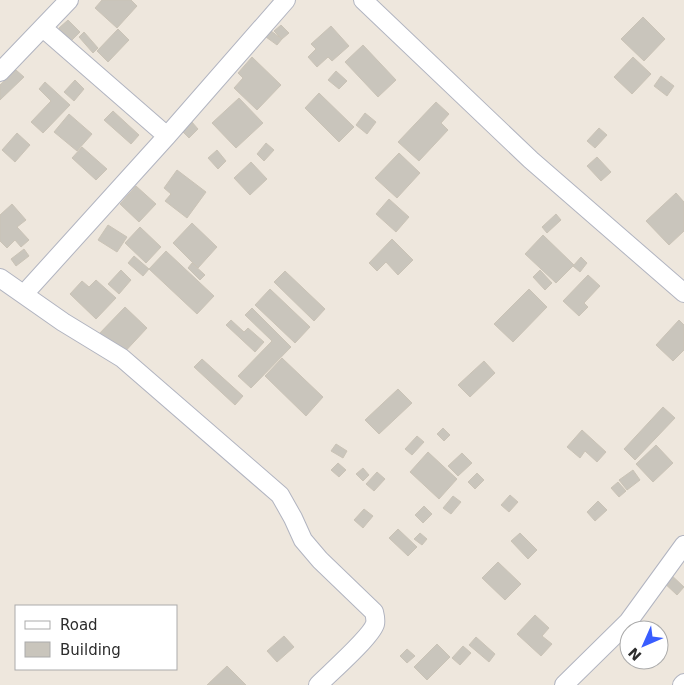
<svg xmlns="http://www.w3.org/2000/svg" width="684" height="685" viewBox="0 0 684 685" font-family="'DejaVu Sans',sans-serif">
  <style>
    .building { fill: #c9c5bc; stroke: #cac3b6 }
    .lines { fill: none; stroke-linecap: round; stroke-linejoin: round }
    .street-casing { stroke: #b1b4c0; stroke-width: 20 }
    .street { stroke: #fff; stroke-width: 18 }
  </style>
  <rect width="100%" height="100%" fill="#eee7dd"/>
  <!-- building -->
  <path class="building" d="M102 0H131L137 6 117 28 95 8Z
    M643 17 665 39 644 61 621 39Z
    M68 20 80 32 71 41 59 28Z
    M281 25 289 33 282 39 274 31Z
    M331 26 349 46 332 61 328 57 317 67 308 57 316 49 311 44Z
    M118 29 129 40 108 62 97 51Z
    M271 31 282 39 277 45 266 37Z
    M84 32 98 48 93 53 79 37Z
    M363 45 396 80 378 97 345 62Z
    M252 57 281 85 257 110 234 88 243 78 238 73Z
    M633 57 651 74 632 94 614 77Z
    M16 70 24 77 0 100V85Z
    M336 71 347 81 339 89 328 80Z
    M661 76 674 86 667 96 654 86Z
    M75 80 84 89 74 101 64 92Z
    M45 82 70 105 43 133 31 122 51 101 39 89Z
    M319 93 354 127 339 142 305 108Z
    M239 98 263 123 236 148 212 123Z
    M436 102 449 114 441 123 448 130 419 161 398 142Z
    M113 111 139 135 131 144 104 120Z
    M365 113 376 122 367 134 356 125Z
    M69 114 92 134 77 151 54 132Z
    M191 121 198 129 189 138 182 131Z
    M599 128 607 135 595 148 587 141Z
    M17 133 30 145 15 162 2 150Z
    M266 143 274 150 264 161 257 154Z
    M82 147 107 169 96 180 72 158Z
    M217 150 226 161 218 169 208 158Z
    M399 153 420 173 397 198 375 178Z
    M597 157 611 172 601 181 587 166Z
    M251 162 267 179 250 195 234 178Z
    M177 170 206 192 187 218 165 201 171 194 164 188Z
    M136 186 156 204 139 222 120 204Z
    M676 193 684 202V231L669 245 646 221Z
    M389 199 409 217 396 232 376 214Z
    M12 204 26 220 17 227 29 240 21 247 15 240 7 248 0 241V215Z
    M556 214 561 220 547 233 542 227Z
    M192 223 217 247 198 268 173 243Z
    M108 225 127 237 117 252 98 240Z
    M140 227 161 247 146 263 125 243Z
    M543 235 574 265 556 283 525 254Z
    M392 239 413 260 398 275 386 262 377 271 369 263Z
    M24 249 29 256 16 266 11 259Z
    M166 251 214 296 197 314 149 269Z
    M134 256 149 269 143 276 128 263Z
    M581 257 587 263 580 272 573 266Z
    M192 263 205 275 200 280 188 268Z
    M121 270 131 280 119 294 108 284Z
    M540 270 552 283 545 290 533 277Z
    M285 271 325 309 314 321 274 282Z
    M588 275 600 286 584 303 588 307 579 316 563 301Z
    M96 280 116 298 96 319 70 294 82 281 89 287Z
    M270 289 310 327 295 343 255 305Z
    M529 289 547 307 513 342 494 324Z
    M125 307 147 328 120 357 97 336Z
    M252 308 291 347 251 388 238 376 272 341 245 315Z
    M231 320 244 332 248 328 264 342 255 352 226 325Z
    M679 320 684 325V350L673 361 656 345Z
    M282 358 323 397 306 416 265 376Z
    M202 359 243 396 235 405 194 367Z
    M484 361 495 373 470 397 458 385Z
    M398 389 412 403 379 434 365 420Z
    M663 407 675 418 635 460 624 449Z
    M443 428 450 435 444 441 437 434Z
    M582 430 606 452 597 462 585 451 580 458 567 447Z
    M417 436 424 442 412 455 405 449Z
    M336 444 347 451 343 458 331 451Z
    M656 445 673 463 653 482 636 464Z
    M428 452 457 479 439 499 410 472Z
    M462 453 472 463 458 476 448 466Z
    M338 463 346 470 339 477 331 470Z
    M363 468 369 475 363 481 356 474Z
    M633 470 640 480 627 490 619 480Z
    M377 472 385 479 374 491 366 484Z
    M477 473 484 480 475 489 468 482Z
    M618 482 626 491 619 497 611 488Z
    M510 495 518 502 509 512 501 505Z
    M453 496 461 502 451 514 443 508Z
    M598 501 607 510 595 521 587 512Z
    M424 506 432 514 423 523 415 515Z
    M364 509 373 516 363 528 354 520Z
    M398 529 417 547 408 556 389 538Z
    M420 533 427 539 422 545 414 539Z
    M520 533 537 550 528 559 511 541Z
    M498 562 521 584 505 600 482 578Z
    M668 572 684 587 677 595 660 579Z
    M535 615 549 628 542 636 552 644 541 656 517 634Z
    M284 636 294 647 277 662 267 651Z
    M476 637 495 654 489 662 469 645Z
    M437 644 450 657 427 680 414 667Z
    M463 646 471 653 460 665 452 658Z
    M407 649 415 656 407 663 400 656Z
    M227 666 246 685H207Z"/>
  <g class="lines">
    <!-- street casing -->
    <g class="street-casing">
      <path id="street" d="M363 0 531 160 684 293
        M43 28 167 136
        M0 72 69 0
        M0 278 63 322 122 358 280 495 293 518 303 540 320 560 374 612C375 616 376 620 375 624 371 637 330 673 318 685
        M24 294 167 136 286 0
        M564 685 628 622 684 545
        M682 685 684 683"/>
    </g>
    <!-- street -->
    <use href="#street" class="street"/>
  </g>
  <!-- legend -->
  <rect x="15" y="605" width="162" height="65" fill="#ffffff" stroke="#ababab"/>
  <rect x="25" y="621" width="25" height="8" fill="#ffffff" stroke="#ababab"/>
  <text x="60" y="630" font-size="15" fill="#2c2c2c">Road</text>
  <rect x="25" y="642" width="25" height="15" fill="#c9c5bc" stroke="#ababab"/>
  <text x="60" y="655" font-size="15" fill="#2c2c2c">Building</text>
  <!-- north arrow -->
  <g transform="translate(644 645) rotate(225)"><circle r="24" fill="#ffffff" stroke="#ababab"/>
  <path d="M0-4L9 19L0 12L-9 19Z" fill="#395dff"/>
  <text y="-8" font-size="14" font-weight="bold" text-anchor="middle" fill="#2c2c2c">N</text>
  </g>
</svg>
